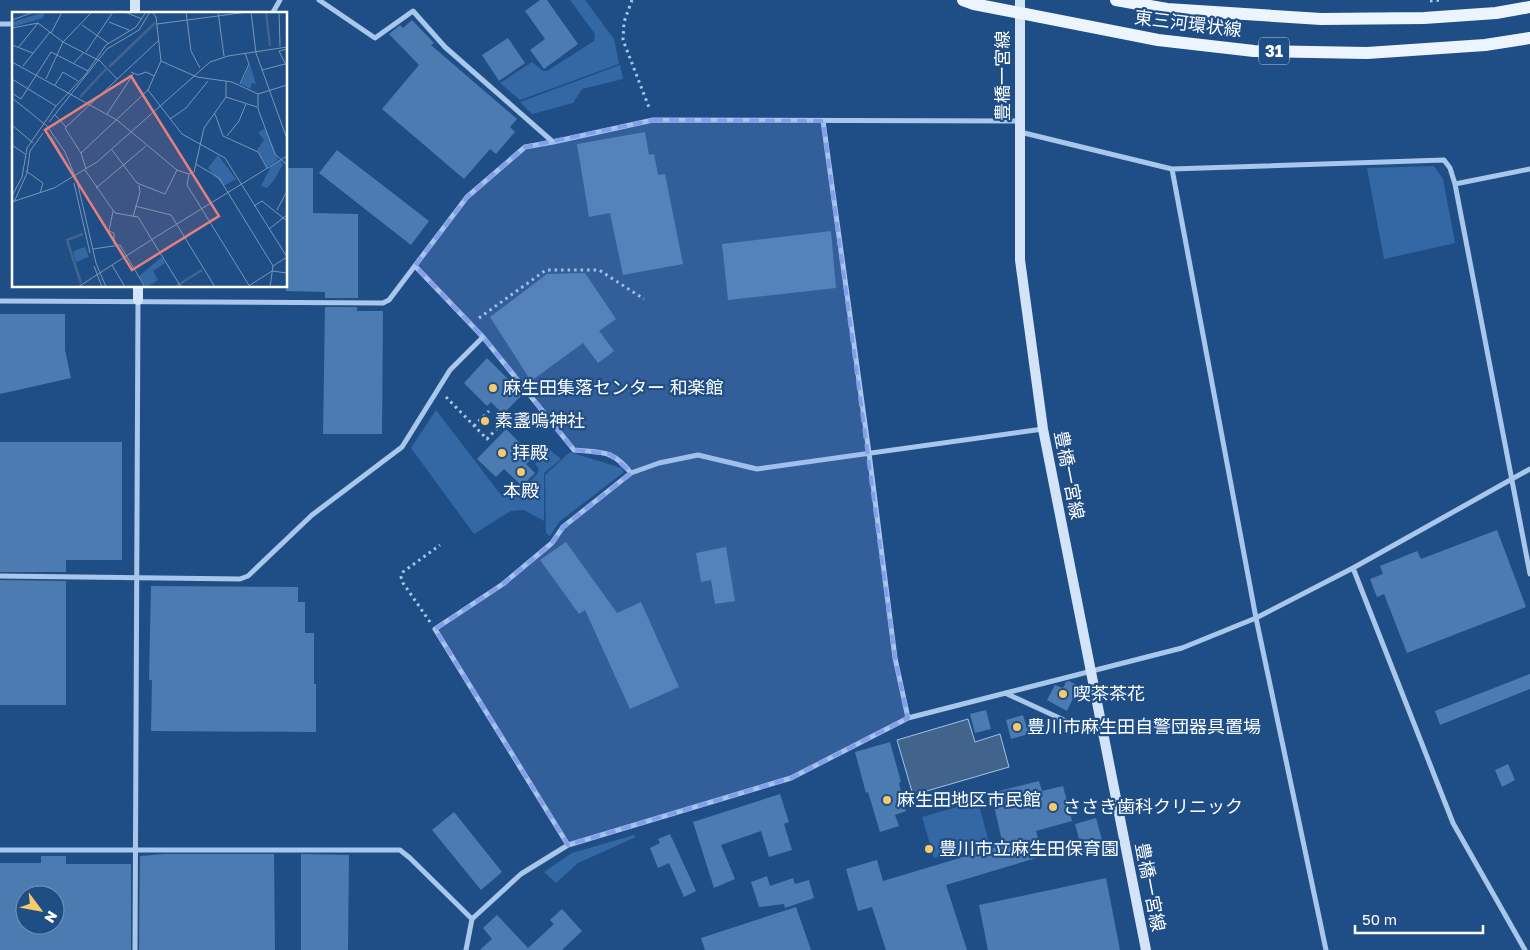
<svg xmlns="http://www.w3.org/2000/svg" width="1530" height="950" viewBox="0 0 1530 950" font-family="'Golos Text','Noto Sans JP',sans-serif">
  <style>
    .green { fill: #3368a4 }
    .water { fill: #42648c; stroke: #9cc3ec }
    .building { fill: #4b7bb1; fill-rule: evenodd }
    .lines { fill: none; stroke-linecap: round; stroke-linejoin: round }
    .path { stroke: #a8c7ea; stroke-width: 3; stroke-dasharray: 2.5 4; stroke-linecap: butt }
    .minor { stroke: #a8c7ea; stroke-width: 5 }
    .secondary { stroke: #d3e4f8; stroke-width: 10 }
    .primary { stroke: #ecf4fe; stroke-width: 12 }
    .marked { fill: #839eea; fill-opacity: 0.2; stroke: #839eea; stroke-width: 4; stroke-dasharray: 10 6; stroke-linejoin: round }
    .poi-dot { fill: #f8cb68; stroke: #1f4e86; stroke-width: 2 }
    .labels { text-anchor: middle; stroke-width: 4.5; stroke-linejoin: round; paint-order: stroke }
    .shield { fill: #1f4e86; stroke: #bccadb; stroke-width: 1 }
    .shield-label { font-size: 16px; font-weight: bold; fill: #fff }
    .street-label { font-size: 18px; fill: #fff; stroke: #1f4e86 }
    .poi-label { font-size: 18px; fill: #fff; stroke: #1f4e86; text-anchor: start }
    .inset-river { fill: none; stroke: #42648c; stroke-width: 2.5 }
    .inset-road { fill: none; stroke: #7995b6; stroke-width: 1 }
    .view { fill: #e67e7e; fill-opacity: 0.15; stroke: #e67e7e; stroke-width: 2.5 }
    .inset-edge { fill: none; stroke: #fff; stroke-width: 2.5 }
  </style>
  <rect width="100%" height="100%" fill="#1f4e86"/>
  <!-- green -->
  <path class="green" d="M570 0H585L614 39 619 64 520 100 500 83 532 62 543 71H547L594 41 595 34Z
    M620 65 623 79 582 89 573 103 532 114 520 102Z
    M1434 166 1443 179 1455 243 1384 259 1367 168Z
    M436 410 501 495 516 484 521 488 525 487 537 474 539 469 535 464 549 449 561 459 544 473V521L524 510 511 511 474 534 411 448Z
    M570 452 621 468 624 472 559 522 550 536 546 533 545 475Z
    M978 801 989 843 934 858 922 817Z
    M634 835 636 837 578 863 556 883 544 872 572 853Z"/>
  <!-- water -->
  <path class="water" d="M968 719 975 742 1000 734 1009 767 913 795 897 740Z"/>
  <!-- building -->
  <path class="building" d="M540 0H547L578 44 544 69 530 50 545 39 525 11Z
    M412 20 434 43 431 45 517 119 510 127 515 132 496 154 490 149 464 179 382 109 419 65 389 34 400 25 403 28Z
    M508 38 525 63 499 81 482 55Z
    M645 132 649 155 654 154 658 175 665 174 683 264 623 275 610 213 589 217 577 144Z
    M337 150 429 221 411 245 319 173Z
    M286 168H313V213L358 214V298H325V292L286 291Z
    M831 231 836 288 728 300 722 244Z
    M585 273 616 319 599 331 614 351 598 363 583 343 531 381 490 317 547 274Z
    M325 307H357V311H383L382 434H323Z
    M0 314H65V350L71 378 0 394Z
    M487 358 523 394 503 414 491 402 487 406 464 383Z
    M506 429 534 457 526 464 535 473 522 486 504 469 496 477 477 459Z
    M0 442H122V560H66V572H0Z
    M1497 530 1526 607 1407 653 1384 594 1377 597 1370 579 1383 574 1380 566 1417 551 1421 559Z
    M566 542 617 613 641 602 679 687 630 709 585 610 579 614 540 560Z
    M726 547 735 601 715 604 711 580 701 582 696 553Z
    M0 580 66 581V705H0Z
    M151 586 298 587V602H305V633H314V684H316V732L151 731 152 680H149Z
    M1530 674V689L1440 725 1435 711Z
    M1069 681 1079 686 1067 711 1047 700 1055 685 1063 688 1066 682Z
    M986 710 991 729 975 733 970 714Z
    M1023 715 1029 734 1011 739 1006 720Z
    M890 742 901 782 899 783 906 811 895 815 899 826 880 832 868 792 866 793 855 752Z
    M1508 764 1515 780 1502 787 1495 770Z
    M1039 781 1042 791 1063 786 1072 821 1036 831 1043 856 946 885 967 950H886L872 907 858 911 846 869 877 860 883 881 1003 845 991 793Z
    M780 794 789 822 784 824 792 850 769 857 761 831 721 845 735 879 714 888 693 822Z
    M454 812 502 872 481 890 432 830Z
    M1096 818 1104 847 1083 853 1075 824Z
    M670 834 696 891 684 897 669 863 658 868 650 848 660 843 658 839Z
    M164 854H274L275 950H139L140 856Z
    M301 854 349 855 348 950H301Z
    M41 856H66V864H131V950H0V863H41ZM25 895H55V925H25Z
    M767 876 770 886 793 878 795 884 809 880 814 898 785 908 784 904 759 907 751 882Z
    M1106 878 1120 950H988L979 905Z
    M796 907 811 950H705L701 938Z
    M562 909 582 931 562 950H480L492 939 483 928 497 915 528 948 554 924 550 920Z"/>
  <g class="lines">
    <!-- path -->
    <path class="path" d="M632 0 624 22 623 40 650 110
      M1430 1 1442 0
      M479 318 546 270H599L644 299
      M446 397 487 439 505 420
      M474 426 489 411
      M430 622 403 583 401 577 403 572 440 545"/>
    <!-- minor -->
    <path class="minor" d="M319 0 375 38 413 11 445 47 553 142
      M272 14 280 0
      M0 24H14
      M823 121 869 453 895 658 908 718
      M1020 132 1172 169 1444 160 1450 168 1455 184 1530 574
      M1172 169 1256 618 1326 950
      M1455 184 1530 169
      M415 266 483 337 574 450C602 453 612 449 631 473
      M0 301 383 303 389 300 467 197 525 147 553 142 653 120 1019 121
      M1353 568 1453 823 1525 950
      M0 576 240 579 248 576 312 515 402 447 450 370 483 337
      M1005 693 1079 727H1102
      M568 845 435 629 503 584 552 543 563 527 631 473 659 463 698 455 757 469 1043 429
      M0 850H400L410 858 472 919
      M135 950 138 300
      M466 950 472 919 521 874 568 845 791 778 908 718 1182 648 1256 618 1353 568 1530 469"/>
    <!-- secondary -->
    <path class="secondary" d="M1020 0V260L1043 429 1146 950
      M135 14V0
      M138 286V300"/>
    <!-- primary -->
    <path class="primary" d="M963 0 974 4 1158 40 1254 51 1367 53 1485 45 1530 38
      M1116 0 1167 9 1321 19 1424 18 1496 13 1530 7"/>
  </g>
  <!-- marked area -->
  <path class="marked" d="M653 120 823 121 895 658 908 718 791 778 568 845 435 629 503 584 552 543 563 527 631 473 610 454 574 450 483 337 415 266 467 197 525 147Z"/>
  <!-- markers -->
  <g class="poi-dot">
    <circle cx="493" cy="388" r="5"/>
    <circle cx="485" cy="421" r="5"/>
    <circle cx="502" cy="453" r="5"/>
    <circle cx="521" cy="472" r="5"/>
    <circle cx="1063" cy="694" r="5"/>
    <circle cx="1017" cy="727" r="5"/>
    <circle cx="887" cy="800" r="5"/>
    <circle cx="1053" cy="807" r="5"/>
    <circle cx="929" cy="849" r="5"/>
  </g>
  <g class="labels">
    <!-- shield labels -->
    <rect class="shield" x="1259" y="37.5" width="30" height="27" rx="4"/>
    <g class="shield-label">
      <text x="1274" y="57">31</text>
    </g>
    <!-- street labels -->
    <g class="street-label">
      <text transform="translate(1188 24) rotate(7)" y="6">東三河環状線</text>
      <text transform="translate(1003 76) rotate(-90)" y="6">豊橋一宮線</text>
      <text transform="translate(1069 475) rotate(79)" y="6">豊橋一宮線</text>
      <text transform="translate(1150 887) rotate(79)" y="6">豊橋一宮線</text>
    </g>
    <!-- poi labels -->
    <g class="poi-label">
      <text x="503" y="394">麻生田集落センター 和楽館</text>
      <text x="495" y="427">素盞嗚神社</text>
      <text x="512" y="459">拝殿</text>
      <text x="521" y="497" text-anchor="middle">本殿</text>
      <text x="1073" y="700">喫茶茶花</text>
      <text x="1027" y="733">豊川市麻生田自警団器具置場</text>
      <text x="897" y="806">麻生田地区市民館</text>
      <text x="1063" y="813">ささき歯科クリニック</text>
      <text x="939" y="855">豊川市立麻生田保育園</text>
    </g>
  </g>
  <!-- overview -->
  <g transform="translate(12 12)">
    <rect width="275" height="275" fill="#1f4e86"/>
    <path d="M33 0 31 6 0 15V10ZM238 52 244 72 240 71 238 77 229 72ZM253 117 266 148 255 155 245 138 252 128 246 120ZM206 143 224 167 212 174 196 156ZM268 149 271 152 262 168 255 176 249 174 259 154ZM73 235 77 245 64 250 61 239ZM150 245 153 251 141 259 146 268 134 275 127 264Z" fill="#3368a4"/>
    <path class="inset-river" d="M254 0 258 34M97 55 143 11M68 85 94 57M69 271 55 228 71 222M163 275 190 258"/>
    <path class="inset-road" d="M113 0 130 7M174 0 179 39 188 56M206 0 212 44M239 0 244 41 275 127M267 0 268 34M0 8 22 0M97 10 117 18M145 12 236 0M70 13 96 31M0 16 26 11 51 30 88 49 105 67M39 21 50 0M0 33 21 41M6 36 26 11M275 37 267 39 275 55M74 40 101 0M149 49 185 65 220 70 246 82 275 73M0 50 105 108 165 158 177 162M61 52 72 40M11 54 38 20M250 58 273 52M119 60 126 63 134 60 142 64M0 67 44 94M34 67 51 30 80 0M214 69V85L192 116 182 160 177 162 175 173 238 275M228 72 237 52 233 41M43 73 51 60 66 69M136 78 170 122 213 146 275 245M0 81 9 87 39 40 76 59M246 82V97L263 142 275 153M214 85 245 95M0 86 35 114 53 140 65 169 84 251 94 275M95 102 122 61M203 102 211 124 246 140 255 156M43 103 54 115M158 107 174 96 196 69M37 110 95 37 127 18 138 0M0 113 21 131M215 124 227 109 234 92M39 125 56 154M0 133 13 142M100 138 125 171 153 182 165 158M69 141 136 78 149 49 144 5 140 0M184 152 207 166 261 254 258 275M74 157 69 141 53 116 147 28M73 158 103 201 126 205 169 275M14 159 31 171 28 181M62 171 78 241M84 176 134 134M0 184 10 165 15 136 44 94 73 63 94 33 124 15 134 0M0 190 42 176 85 150 198 50 216 44 275 35M2 190 15 161 18 139 31 121M123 194 159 203 203 275M242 194 250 189 275 209M265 198 275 179M101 199 97 219 102 221V232M121 205 128 180 127 173M257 217 275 203M139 228 275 144M81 237 108 233 133 275M100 253 113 275M82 254 90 275M261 254 275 245M260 259 275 261M66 275 139 228M235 275 260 259"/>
    <path class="view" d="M119 64 207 204 120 258 33 118Z"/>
    <rect width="275" height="275" class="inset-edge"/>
  </g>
  <!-- north arrow -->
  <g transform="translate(40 910) rotate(122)"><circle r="24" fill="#1f4e86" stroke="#7995b6"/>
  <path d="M0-4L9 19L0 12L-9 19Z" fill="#f8cb68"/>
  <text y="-8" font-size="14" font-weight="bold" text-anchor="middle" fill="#ffffff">N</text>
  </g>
  <!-- scale -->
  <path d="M1355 925v8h128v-8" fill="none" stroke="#ffffff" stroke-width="2.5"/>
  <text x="1362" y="925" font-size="15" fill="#ffffff" stroke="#1f4e86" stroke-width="4" paint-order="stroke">50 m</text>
</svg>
